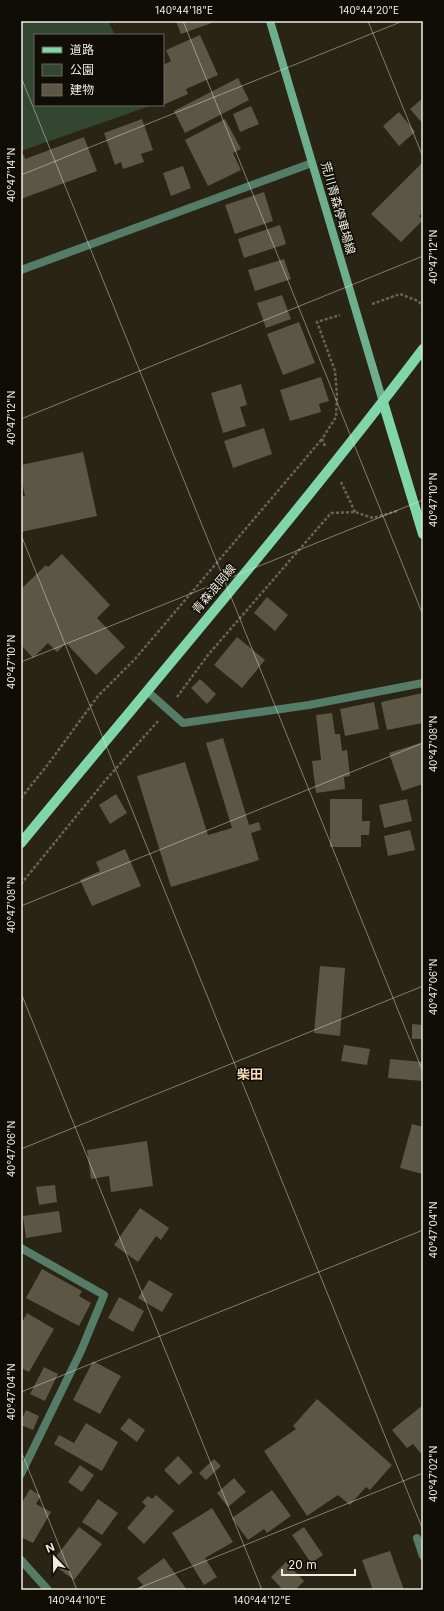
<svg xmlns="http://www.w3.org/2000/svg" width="444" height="1611" viewBox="0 0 444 1611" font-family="Inter,'Noto Sans JP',sans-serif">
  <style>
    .green { fill: #324630 }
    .building { fill: #5c5745 }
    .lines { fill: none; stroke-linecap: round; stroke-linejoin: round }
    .path { stroke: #686355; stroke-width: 2.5; stroke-dasharray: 3 2; stroke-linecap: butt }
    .service { stroke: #547c66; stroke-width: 8 }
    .minor { stroke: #547c66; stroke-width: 8 }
    .secondary { stroke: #6daf8c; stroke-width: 8 }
    .primary { stroke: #80d6a9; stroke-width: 10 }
    .ticks { fill: none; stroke: #efece2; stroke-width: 1; stroke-opacity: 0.45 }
    .labels { text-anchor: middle; stroke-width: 3; stroke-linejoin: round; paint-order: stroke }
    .street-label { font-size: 12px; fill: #efece2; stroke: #0f0d06 }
    .neighbourhood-label { font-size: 13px; font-weight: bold; fill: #fadeb7; stroke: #0f0d06 }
    .neatline { fill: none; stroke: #efece2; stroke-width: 1.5 }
    .ticks-label { font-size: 10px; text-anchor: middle; fill: #efece2 }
  </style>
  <rect width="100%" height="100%" fill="#292413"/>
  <!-- green -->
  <path class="green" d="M21 21H108L115 35H35V105L150 106 21 151Z"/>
  <!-- building -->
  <path class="building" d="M176 21H217L181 34Z
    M200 35 218 75 186 89 188 94 163 105V65L171 61 166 50Z
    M238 78 249 100 185 133 174 111Z
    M423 98V124L410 109Z
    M251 106 259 124 240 132 233 114Z
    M399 112 415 132 399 146 383 126Z
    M142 119 153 150 141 154 144 162 123 169 121 162 115 165 104 133Z
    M225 119 241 149 233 153 241 170 208 186 185 140Z
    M84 137 97 171 21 199V156L24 155 25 159Z
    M423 162V212L419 216 423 220 401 242 371 214Z
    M183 166 191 188 171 196 163 173Z
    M264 192 273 221 235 234 225 205Z
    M280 225 286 244 244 258 238 239Z
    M284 259 291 279 255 291 248 270Z
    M282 295 291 319 266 328 257 303Z
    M299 322 315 363 283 375 267 334Z
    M321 377 329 401 319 404 321 412 290 421 280 390Z
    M241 384 247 405 240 407 246 426 223 433 211 393Z
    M264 428 272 454 233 468 224 441Z
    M83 452 97 516 21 532V496H25L21 477V465Z
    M62 554 110 605 97 618 125 647 96 675 66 643 57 652 48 643 33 658 21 645V589L46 565 48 567Z
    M267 597 288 615 275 631 254 613Z
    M237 637 265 660 242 688 214 665Z
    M200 679 216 694 207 704 191 688Z
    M423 693V723L387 730 381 702Z
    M374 702 379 729 345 736 340 709Z
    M332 713 335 734H340L342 751 347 750 350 776 344 777 345 789 316 793 312 761 321 760 316 715Z
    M223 738 249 825 259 822 261 830 251 833 259 860 171 887 137 776 185 762 208 835 232 828 206 743Z
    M423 742V784L402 791 389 753Z
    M116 794 127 813 110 824 99 805Z
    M330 799H362V821H370L369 835H361V847H330Z
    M407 799 412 821 384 828 379 805Z
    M410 830 415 850 388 856 384 836Z
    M125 849 141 886 92 906 80 880 100 871 96 862Z
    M320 966 345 968 340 1036 314 1033Z
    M412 1024 423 1025V1039H412Z
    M344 1045 370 1049 367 1065 341 1061Z
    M390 1059 423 1062V1081L388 1078Z
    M412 1124 423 1127V1174L400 1168Z
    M147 1141 153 1186 111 1192 109 1176 91 1179 87 1150Z
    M55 1185 57 1202 39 1205 36 1187Z
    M140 1208 169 1228 161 1240 156 1236 138 1262 114 1245Z
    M59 1211 62 1232 26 1238 23 1216Z
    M42 1269 82 1291 79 1296 91 1303 79 1326 26 1298Z
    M149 1280 173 1294 162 1312 138 1298Z
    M119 1297 144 1311 133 1332 108 1318Z
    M27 1313 54 1329 29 1372 21 1368V1324Z
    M93 1361 121 1376 100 1414 73 1400Z
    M44 1367 58 1374 45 1401 30 1394Z
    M317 1399 392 1465 370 1490 366 1487 350 1505 338 1495 307 1516 264 1451 296 1429 293 1426Z
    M423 1405V1456L413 1444 407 1448 392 1430Z
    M26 1410 39 1416 33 1430 21 1425V1421Z
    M129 1418 145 1430 137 1442 120 1429Z
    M86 1423 118 1442 102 1471 54 1444 59 1435 74 1443Z
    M178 1456 193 1472 179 1485 164 1470Z
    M214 1459 221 1466 206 1480 199 1473Z
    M80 1465 94 1475 82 1492 68 1482Z
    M234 1478 246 1492 228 1507 217 1493Z
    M30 1489 41 1496 36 1504 51 1512 33 1543 21 1537V1504Z
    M272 1490 291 1516 267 1533 264 1529 248 1540 232 1518Z
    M156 1495 174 1511 144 1544 127 1528 146 1506 142 1502 148 1496 152 1499Z
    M98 1499 118 1513 102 1535 82 1522Z
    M212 1508 233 1542 205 1558 217 1577 204 1585 172 1533Z
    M79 1527 102 1544 74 1580 51 1563Z
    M304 1527 323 1555 311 1563 292 1535Z
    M390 1551 404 1590H373L362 1560Z
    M164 1558 187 1590H138L137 1589 143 1585 137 1578Z
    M286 1562 304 1581 295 1590H283L271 1577Z"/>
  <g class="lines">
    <!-- path -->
    <path class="path" d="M372 304 400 294 418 301 423 306
      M325 446 322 439 336 417 337 395 335 371 317 322 340 315
      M341 482 355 512
      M177 697 208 655 331 513 355 512 373 518 397 511
      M21 798 49 763 98 696 135 659 322 439
      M21 884 104 782 158 721"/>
    <!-- service -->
    <path class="service" d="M21 270 312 163
      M147 691 183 723 309 705 423 683
      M417 1538 423 1556"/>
    <!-- minor -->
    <path class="minor" d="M21 1248 104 1295 81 1351 21 1474
      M21 1560 48 1590"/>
    <!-- secondary -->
    <path class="secondary" d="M270 21 383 402"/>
    <!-- primary -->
    <path class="primary" d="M383 402 423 534
      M21 843C156 679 295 518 423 349"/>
  </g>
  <!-- ticks -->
  <path class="ticks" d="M183 21 423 615M368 21 423 157M21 77 423 1072M21 175 403 21M21 419 423 256M21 535 423 1530M21 662 423 500M21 906 423 743M21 993 262 1590M21 1149 423 986M21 1392 423 1230M21 1451 77 1590M134 1590 423 1473"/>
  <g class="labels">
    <!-- street labels -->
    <g class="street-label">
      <text transform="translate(338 208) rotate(74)" y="4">荒川青森停車場線</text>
      <text transform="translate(214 589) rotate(-50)" y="4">青森浪岡線</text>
    </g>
    <!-- neighbourhood labels -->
    <g class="neighbourhood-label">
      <text x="250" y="1079">柴田</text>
    </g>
  </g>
  <!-- border -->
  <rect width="444" height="1611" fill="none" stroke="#0f0d06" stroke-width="44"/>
  <!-- legend -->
  <rect x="34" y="34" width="130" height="72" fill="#0f0d06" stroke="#69665e"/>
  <rect x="42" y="47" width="20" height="6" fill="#80d6a9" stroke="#69665e"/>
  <text x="70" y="54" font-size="12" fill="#efece2">道路</text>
  <rect x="42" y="64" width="20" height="12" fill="#324630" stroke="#69665e"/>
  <text x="70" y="74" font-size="12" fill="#efece2">公園</text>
  <rect x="42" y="84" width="20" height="12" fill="#5c5745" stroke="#69665e"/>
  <text x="70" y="94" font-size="12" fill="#efece2">建物</text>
  <!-- north arrow -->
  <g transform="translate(54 1557) rotate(338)" stroke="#0f0d06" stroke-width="3" paint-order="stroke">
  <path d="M0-3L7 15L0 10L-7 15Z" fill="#efece2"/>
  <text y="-6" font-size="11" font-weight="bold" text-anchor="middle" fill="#efece2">N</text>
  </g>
  <!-- scale -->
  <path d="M282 1569v6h73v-6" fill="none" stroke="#efece2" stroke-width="2"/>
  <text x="288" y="1569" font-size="12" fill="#efece2" stroke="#0f0d06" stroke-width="3" paint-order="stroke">20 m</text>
  <rect x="22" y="22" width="400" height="1567" class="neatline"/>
  <g class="ticks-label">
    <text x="184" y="14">140°44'18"E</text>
    <text x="369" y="14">140°44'20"E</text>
    <text transform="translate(11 175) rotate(-90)" y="4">40°47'14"N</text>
    <text transform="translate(433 257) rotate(-90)" y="4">40°47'12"N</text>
    <text transform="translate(11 418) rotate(-90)" y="4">40°47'12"N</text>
    <text transform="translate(433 500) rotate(-90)" y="4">40°47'10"N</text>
    <text transform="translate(11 662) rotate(-90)" y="4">40°47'10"N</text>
    <text transform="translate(433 744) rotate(-90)" y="4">40°47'08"N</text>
    <text transform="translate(11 905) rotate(-90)" y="4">40°47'08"N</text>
    <text transform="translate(433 987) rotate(-90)" y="4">40°47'06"N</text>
    <text transform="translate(11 1149) rotate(-90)" y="4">40°47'06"N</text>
    <text transform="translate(433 1230) rotate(-90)" y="4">40°47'04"N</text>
    <text transform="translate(11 1392) rotate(-90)" y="4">40°47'04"N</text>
    <text transform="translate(433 1474) rotate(-90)" y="4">40°47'02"N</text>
    <text x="77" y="1604">140°44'10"E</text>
    <text x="262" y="1604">140°44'12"E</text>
  </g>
</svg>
